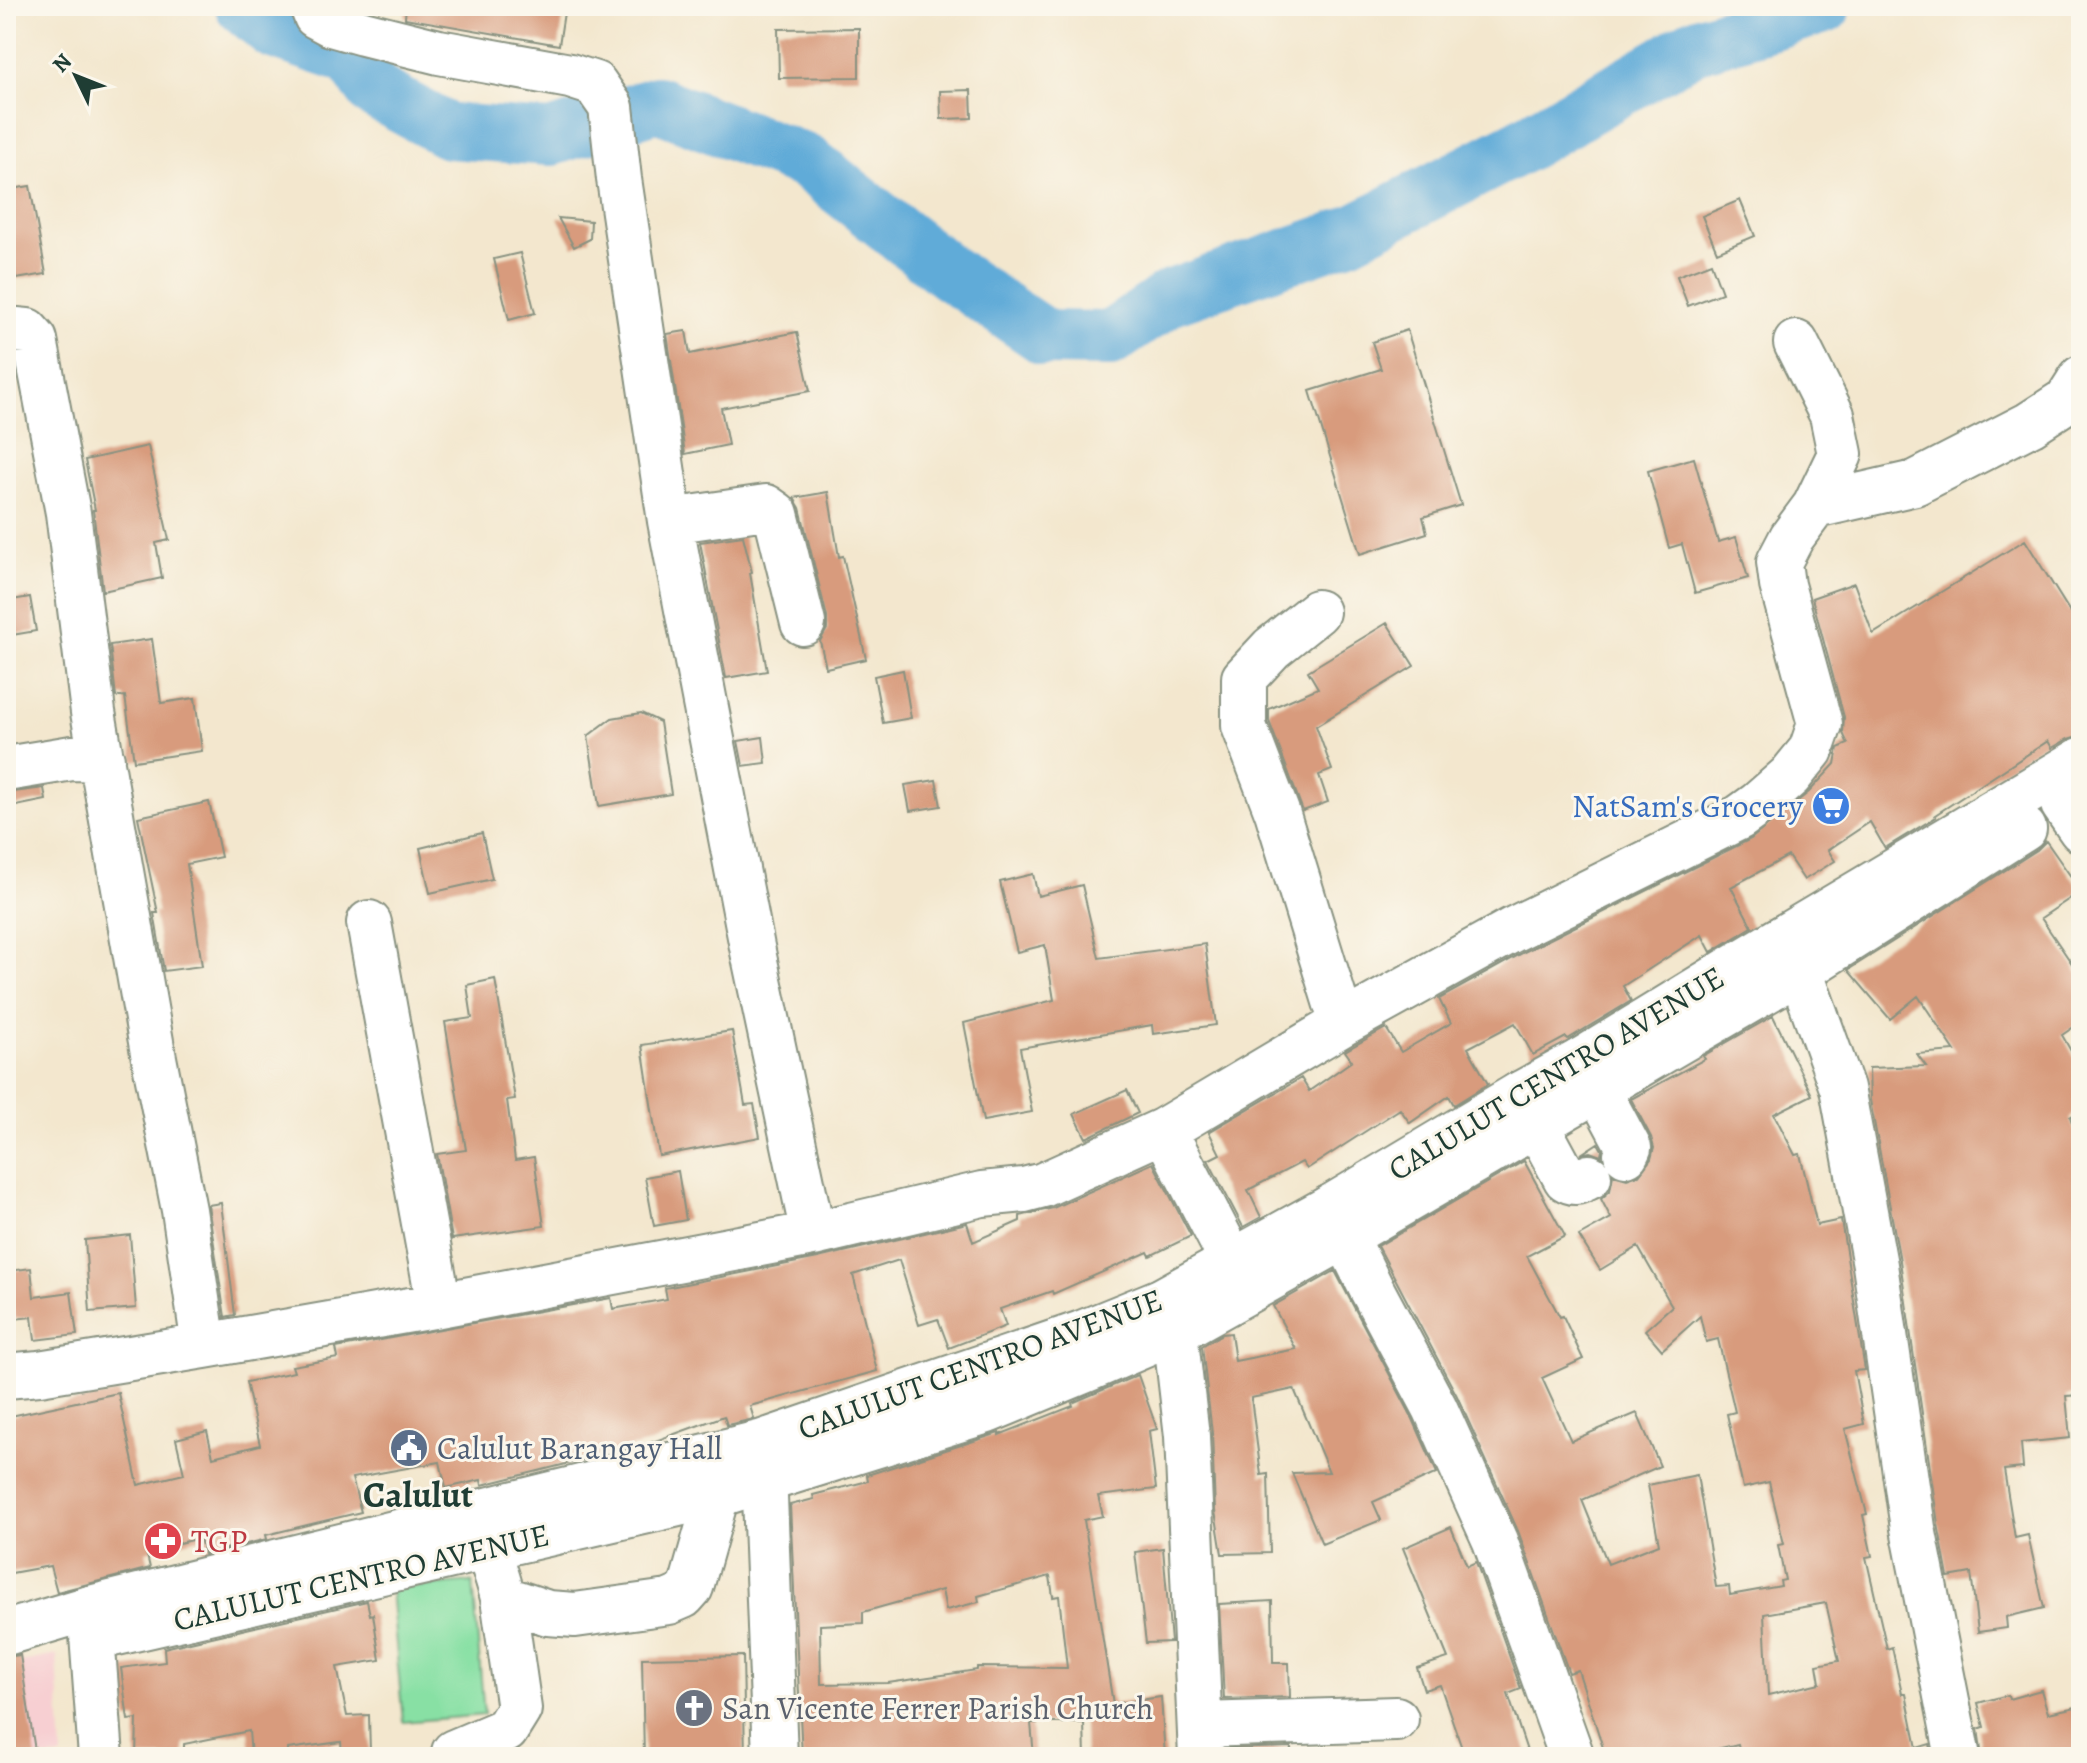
<svg xmlns="http://www.w3.org/2000/svg" width="2087" height="1763" viewBox="0 0 2087 1763" font-family="Alegreya,serif">
  <style>
    .built { fill: #f7cfd2 }
    .green { fill: #88e0a4; stroke: #548e6c; stroke-width: 2 }
    .lines { fill: none; stroke-linecap: round; stroke-linejoin: round }
    .river { stroke: #60abd8; stroke-width: 56 }
    .building { fill: #d89b7d; fill-rule: evenodd }
    .minor-casing { stroke: #899281; stroke-width: 48 }
    .major-casing { stroke: #899281; stroke-width: 48 }
    .minor { stroke: #fff; stroke-width: 44 }
    .major { stroke: #fff; stroke-width: 44 }
    .labels { text-anchor: middle; stroke-width: 6; stroke-linejoin: round; paint-order: stroke }
    .shop-label { font-size: 32px; fill: #366cbe; stroke: #fbf7ec; text-anchor: end }
    .street-label { font-size: 32px; fill: #1f3d34; stroke: #fbf7ec }
    .service-label { font-size: 32px; fill: #4e5e75; stroke: #fbf7ec; text-anchor: start }
    .health-label { font-size: 32px; fill: #be3a42; stroke: #fbf7ec; text-anchor: start }
    .worship-label { font-size: 32px; fill: #5b616d; stroke: #fbf7ec; text-anchor: start }
    .quarter-label { font-size: 36px; font-weight: bold; fill: #1f3d34; stroke: #fbf7ec }
  </style>
  <rect width="100%" height="100%" fill="#fbf7ec"/>
  <filter id="ink" filterUnits="userSpaceOnUse"><feTurbulence type="fractalNoise" baseFrequency=".0125" numOctaves="2"/><feDisplacementMap in="SourceGraphic" scale="16" xChannelSelector="R" yChannelSelector="G"/><feConvolveMatrix kernelMatrix="1 2 1 2 8 2 1 2 1" color-interpolation-filters="sRGB"/></filter>
  <filter id="wash" filterUnits="userSpaceOnUse"><feTurbulence type="fractalNoise" baseFrequency=".006" numOctaves="4" result="noise"/><feDisplacementMap in="SourceGraphic" scale="32" xChannelSelector="R" yChannelSelector="G"/><feGaussianBlur stdDeviation="1.8" result="paint"/><feColorMatrix in="noise" values="0 0 0 0 0 0 0 0 0 0 0 0 0 0 0 0 0 1.4 0 .05"/><feComposite in="paint" operator="in"/></filter>
  <g filter="url(#wash)">
    <rect width="100%" height="100%" fill="#f3e7ce"/>
    <!-- built -->
    <path class="built" d="M57 1655 62 1757H6V1665Z"/>
    <!-- green -->
    <path class="green" d="M473 1582 484 1715 403 1722 391 1589Z"/>
    <g class="lines">
      <!-- river -->
      <path class="river" d="M243 6 273 31 350 57 376 92 448 131 551 138 657 104 807 162 948 272 1046 338 1110 339 1171 297 1348 235 1519 147 1694 46 1824 6"/>
    </g>
    <g id="blocks">
      <!-- building -->
      <path class="building" d="M406 6H565L559 45 405 18Z
        M859 28V77L779 78 778 29Z
        M971 90 972 118 941 119 940 91Z
        M30 186 46 274 16 279 6 223V190Z
        M1740 200 1755 236 1717 252 1702 216Z
        M558 218 591 221 590 239 574 247Z
        M520 253 535 313 509 320 494 259Z
        M1711 263 1722 293 1688 306 1677 276Z
        M1407 330 1461 505 1423 517 1427 533 1360 554 1310 391 1381 369 1372 342Z
        M686 331 690 354 797 332 810 391 721 408 728 445 685 454 667 334Z
        M148 446 169 540 156 543 162 578 103 591 93 510H95L85 460Z
        M1694 458 1718 542 1736 537 1748 578 1695 593 1682 544 1669 548 1648 471Z
        M828 492 839 557 843 556 866 659 826 668 820 641 827 629V617L800 508 794 498Z
        M743 536 752 572 750 573 767 671 726 678 700 542Z
        M2025 540 2070 612 2081 605V735L2068 739 2052 748 2048 741 1935 815 1936 817 1885 848 1870 822 1828 850 1835 861 1804 880 1788 856 1731 887 1752 927 1711 952 1702 935 1623 986 1631 1001 1568 1039 1566 1037 1533 1055 1515 1023 1468 1048 1488 1084 1454 1105 1449 1096 1410 1123 1400 1109 1307 1169 1302 1162 1248 1190 1261 1217 1243 1227 1208 1160 1220 1154 1209 1132 1301 1078 1309 1091 1352 1061 1345 1051 1386 1028 1401 1052 1451 1023 1439 999 1524 952 1751 839 1809 792 1835 764 1838 748 1848 744 1843 733 1844 717 1812 598 1854 583 1873 634Z
        M30 597 36 631 6 636V601Z
        M1387 623 1414 666 1316 726 1332 770 1319 775 1328 802 1303 811 1269 721V709L1318 688 1308 671Z
        M152 639 161 703 195 698 202 751 134 761 125 696 116 697 110 645Z
        M903 670 911 718 883 723 874 676Z
        M641 713 660 722 671 794 599 806 588 736 612 718Z
        M763 737 766 763 743 766 738 741Z
        M936 780 941 806 910 811 905 785Z
        M44 788 46 800 6 808V793Z
        M209 802 221 857 187 864 202 966 164 971 154 913H158L138 817Z
        M482 833 492 879 430 893 420 848Z
        M2046 841 2081 891 2041 918 2081 977V1022L2062 1035 2081 1069V1110L2070 1117 2081 1147V1395L2066 1396 2070 1438 2021 1443 2023 1468 2004 1470 2015 1538 2028 1535 2044 1608 2006 1617 2007 1628 1978 1632 1971 1573 1948 1577 1938 1524 1900 1261 1870 1100 1869 1068 1926 1066 1917 1054 1955 1051 1918 996 1890 1019 1848 970 2037 850Z
        M1033 874 1038 896 1082 885 1099 958 1205 944 1216 1025 1153 1034 1152 1025 1020 1048 1032 1112 983 1121 964 1023 1054 1000 1045 945 1017 952 1000 882Z
        M495 979 515 1099 507 1100 515 1160 534 1157 544 1226 452 1239 437 1154 466 1150 445 1022 472 1018 467 985Z
        M1773 1016 1812 1095 1774 1114 1795 1155 1800 1154 1817 1225 1841 1220 1865 1370 1854 1371 1864 1424 1845 1429 1867 1514 1863 1515 1872 1556 1866 1557 1887 1649 1892 1647 1902 1694H1906L1917 1748 1930 1744 1933 1757H1883L1881 1750 1843 1757H1741L1738 1744 1683 1757H1606L1578 1670 1569 1673 1518 1531 1457 1396 1378 1246 1524 1161 1565 1236 1527 1256 1560 1317 1563 1316 1583 1359 1542 1378 1571 1441 1637 1413 1660 1466 1582 1500 1608 1564 1659 1544 1648 1485 1697 1475 1716 1587 1729 1586 1730 1595 1781 1586 1780 1581 1785 1580 1778 1545 1784 1544 1769 1482 1743 1488 1727 1414 1735 1412 1718 1339 1706 1342 1700 1316 1662 1350 1645 1330 1672 1306 1638 1247 1600 1270 1579 1236 1611 1218 1601 1199 1610 1191 1613 1175 1627 1179 1639 1175 1651 1159 1654 1148 1651 1137 1631 1099 1705 1059 1703 1056ZM1826 1603 1839 1661 1817 1665 1820 1683 1768 1695 1764 1614Z
        M732 1031 745 1105 754 1104 760 1137 659 1156 642 1045Z
        M1127 1090 1138 1113 1086 1138 1074 1114Z
        M1598 1143 1602 1150 1601 1156 1590 1152 1581 1154Z
        M1153 1163 1191 1236 1150 1256 1148 1252 1053 1294 1052 1291 1000 1309 1006 1326 949 1348 938 1319 919 1325 899 1260 853 1275 877 1371 750 1406 754 1419 727 1425 724 1416 650 1443 482 1485 481 1480 446 1488 440 1462 352 1478 361 1512 266 1535 267 1539 204 1554 200 1538 146 1551 150 1568 57 1592 50 1566 6 1574V1417L118 1393 138 1485 184 1474 176 1439 207 1431 213 1457 260 1445 246 1382 294 1372 292 1366 338 1358 336 1348 611 1298 613 1309 667 1299 665 1288 818 1258 967 1223 973 1242 1020 1221V1216L1053 1208Z
        M678 1171 686 1220 654 1226 645 1177Z
        M221 1203 235 1315 225 1317 208 1205Z
        M130 1235 136 1308 90 1312 85 1240Z
        M31 1268 34 1297 71 1292 77 1335 35 1340 32 1317 14 1319 8 1271Z
        M1335 1271 1413 1419 1437 1473 1373 1502 1381 1520 1322 1544 1292 1473 1329 1472 1294 1389 1251 1398 1261 1475 1268 1474 1270 1553 1222 1554 1215 1511 1212 1433 1202 1346 1222 1334 1231 1333 1235 1361 1296 1349 1273 1306Z
        M1138 1375 1157 1429 1149 1431 1156 1489 1098 1496 1103 1516 1084 1520 1113 1704 1161 1697 1165 1757H1085L1084 1723H1031L1034 1757H802L790 1505 814 1499 813 1495 868 1481 867 1475 999 1433V1435L1073 1406 1072 1403ZM1050 1576 1053 1597 1059 1596 1067 1668 977 1667V1670L888 1683 821 1684 820 1625 863 1623V1612L942 1590 946 1610 979 1602 978 1596Z
        M1451 1527 1467 1566 1476 1562 1521 1689 1508 1694 1529 1757H1465L1440 1685 1424 1690 1417 1668 1448 1658 1403 1548Z
        M1163 1548 1171 1642 1146 1643 1135 1552Z
        M367 1601 370 1615 373 1614 380 1660 337 1667 347 1716 369 1715 370 1751 342 1752 341 1742 288 1749V1753L251 1756 249 1731 184 1744V1757H136L137 1719 128 1720 121 1668 165 1662 164 1648Z
        M1272 1601 1273 1663H1289L1290 1697 1224 1699 1219 1604Z
        M20 1655 36 1757H6V1657Z
        M743 1656 745 1757H644L642 1658Z
        M2041 1690 2048 1713 2081 1706V1757H1982L1978 1729 1984 1727 1978 1703 2008 1695 2009 1699Z
        M1291 1747V1757H1226V1749Z"/>
    </g>
  </g>
  <g filter="url(#ink)">
    <use href="#blocks" fill-opacity="0" stroke="#899281" stroke-width="2"/>
    <g class="lines">
      <!-- minor casing -->
      <g class="minor-casing">
        <path id="minor" d="M312 6 316 16 331 24 363 33 439 52 570 76 595 84 611 107 619 179 670 521 752 947 813 1234
          M6 329 27 331 35 340 68 513 93 712 153 1053 184 1210 204 1346
          M1815 506 1915 483 2030 424 2067 400 2081 378
          M670 521 766 507 776 514 803 623
          M1317 612 1272 648 1244 678V726L1277 812 1342 1024
          M6 769 72 758 102 759
          M2063 804 2081 830
          M369 923 439 1305
          M1783 938 1800 971 1842 1088 1875 1265 1913 1528 1958 1757
          M1582 1060 1629 1148 1626 1154
          M1520 1094 1566 1179C1575 1185 1580 1181 1589 1177
          M1164 1130 1232 1261 1245 1292
          M1331 1207 1372 1290 1435 1408 1495 1541 1572 1757
          M1161 1301 1175 1332 1187 1436 1201 1757
          M6 1376 39 1373 204 1346 439 1305 813 1234 982 1194 1024 1190 1043 1185 1164 1130 1342 1024 1512 930 1740 817 1758 804 1790 776 1811 750 1820 724 1782 585 1779 562 1792 537 1815 506 1840 454 1832 415 1796 343
          M763 1444 775 1757
          M477 1513C484 1543 496 1568 503 1598L548 1613 575 1615 669 1602 683 1596 691 1587 717 1495
          M6 1633 90 1608
          M1201 1725 1396 1719
          M454 1752 506 1730 519 1709 503 1598"/>
      </g>
      <!-- major casing -->
      <g class="major-casing">
        <path id="major" d="M112 1634 717 1495 987 1411 1091 1368 1175 1332 1346 1236 1800 971 2024 829
          M101 1757 90 1608 763 1442 1082 1333 1161 1301 1331 1207 1520 1094 1582 1060 1737 965 2081 760"/>
      </g>
      <!-- minor -->
      <use href="#minor" class="minor"/>
      <!-- major -->
      <use href="#major" class="major"/>
    </g>
  </g>
  <!-- icons -->
  <defs>
    <g id="supermarket-disc" transform="scale(2)"><circle r="9.5" fill="#3f7fe0" stroke="#fbf7ec"/><path d="M-6-5.5h2.5l.6 2H6L4.5 2H-2.5L-4.4-4H-6ZM-1.5 3.2a1.3 1.3 0 1 0 .1 0ZM3 3.2a1.3 1.3 0 1 0 .1 0Z" fill="#fff"/></g>
    <g id="civic-disc" transform="scale(2)"><circle r="9.5" fill="#5c6f8a" stroke="#fbf7ec"/><path d="M-.6-6.5H3V-4.5H.6V-3L4-1V1h2V6H-6V1h2V-1L-.6-3ZM-1.2 2.5V6h2.4V2.5Z" fill="#fff"/></g>
    <g id="pharmacy-disc" transform="scale(2)"><circle r="9.5" fill="#e0444e" stroke="#fbf7ec"/><path d="M-2-6h4v4h4v4h-4v4h-4v-4h-4v-4h4Z" fill="#fff"/></g>
    <g id="church-disc" transform="scale(2)"><circle r="9.5" fill="#6b7280" stroke="#fbf7ec"/><path d="M-1.2-6h2.4v3.5h3.3v2.4h-3.3V6h-2.4V-.1h-3.3v-2.4h3.3Z" fill="#fff"/></g>
  </defs>
  <g fill-rule="evenodd">
    <use href="#supermarket-disc" x="1831" y="806"/>
    <use href="#civic-disc" x="409" y="1448"/>
    <use href="#pharmacy-disc" x="163" y="1541"/>
    <use href="#church-disc" x="694" y="1708"/>
  </g>
  <g class="labels">
    <!-- shop labels -->
    <g class="shop-label">
      <text x="1803" y="817">NatSam's Grocery</text>
    </g>
    <!-- street labels -->
    <g class="street-label">
      <text transform="translate(1556 1073) rotate(-31)" y="11">CALULUT CENTRO AVENUE</text>
      <text transform="translate(980 1364) rotate(-20)" y="11">CALULUT CENTRO AVENUE</text>
      <text transform="translate(361 1577) rotate(-13)" y="11">CALULUT CENTRO AVENUE</text>
    </g>
    <!-- service labels -->
    <g class="service-label">
      <text x="437" y="1459">Calulut Barangay Hall</text>
    </g>
    <!-- health labels -->
    <g class="health-label">
      <text x="191" y="1552">TGP</text>
    </g>
    <!-- worship labels -->
    <g class="worship-label">
      <text x="722" y="1719">San Vicente Ferrer Parish Church</text>
    </g>
    <!-- quarter labels -->
    <g class="quarter-label">
      <text x="418" y="1507">Calulut</text>
    </g>
  </g>
  <!-- margin -->
  <rect width="2087" height="1763" fill="none" stroke="#fbf7ec" stroke-width="32"/>
  <!-- north arrow -->
  <g transform="translate(76 76) rotate(313)" stroke="#fbf7ec" stroke-width="6" paint-order="stroke">
  <path d="M0-6L14 30L0 20L-14 30Z" fill="#1f3d34"/>
  <text y="-12" font-size="22" font-weight="bold" text-anchor="middle" fill="#1f3d34">N</text>
  </g>
</svg>
